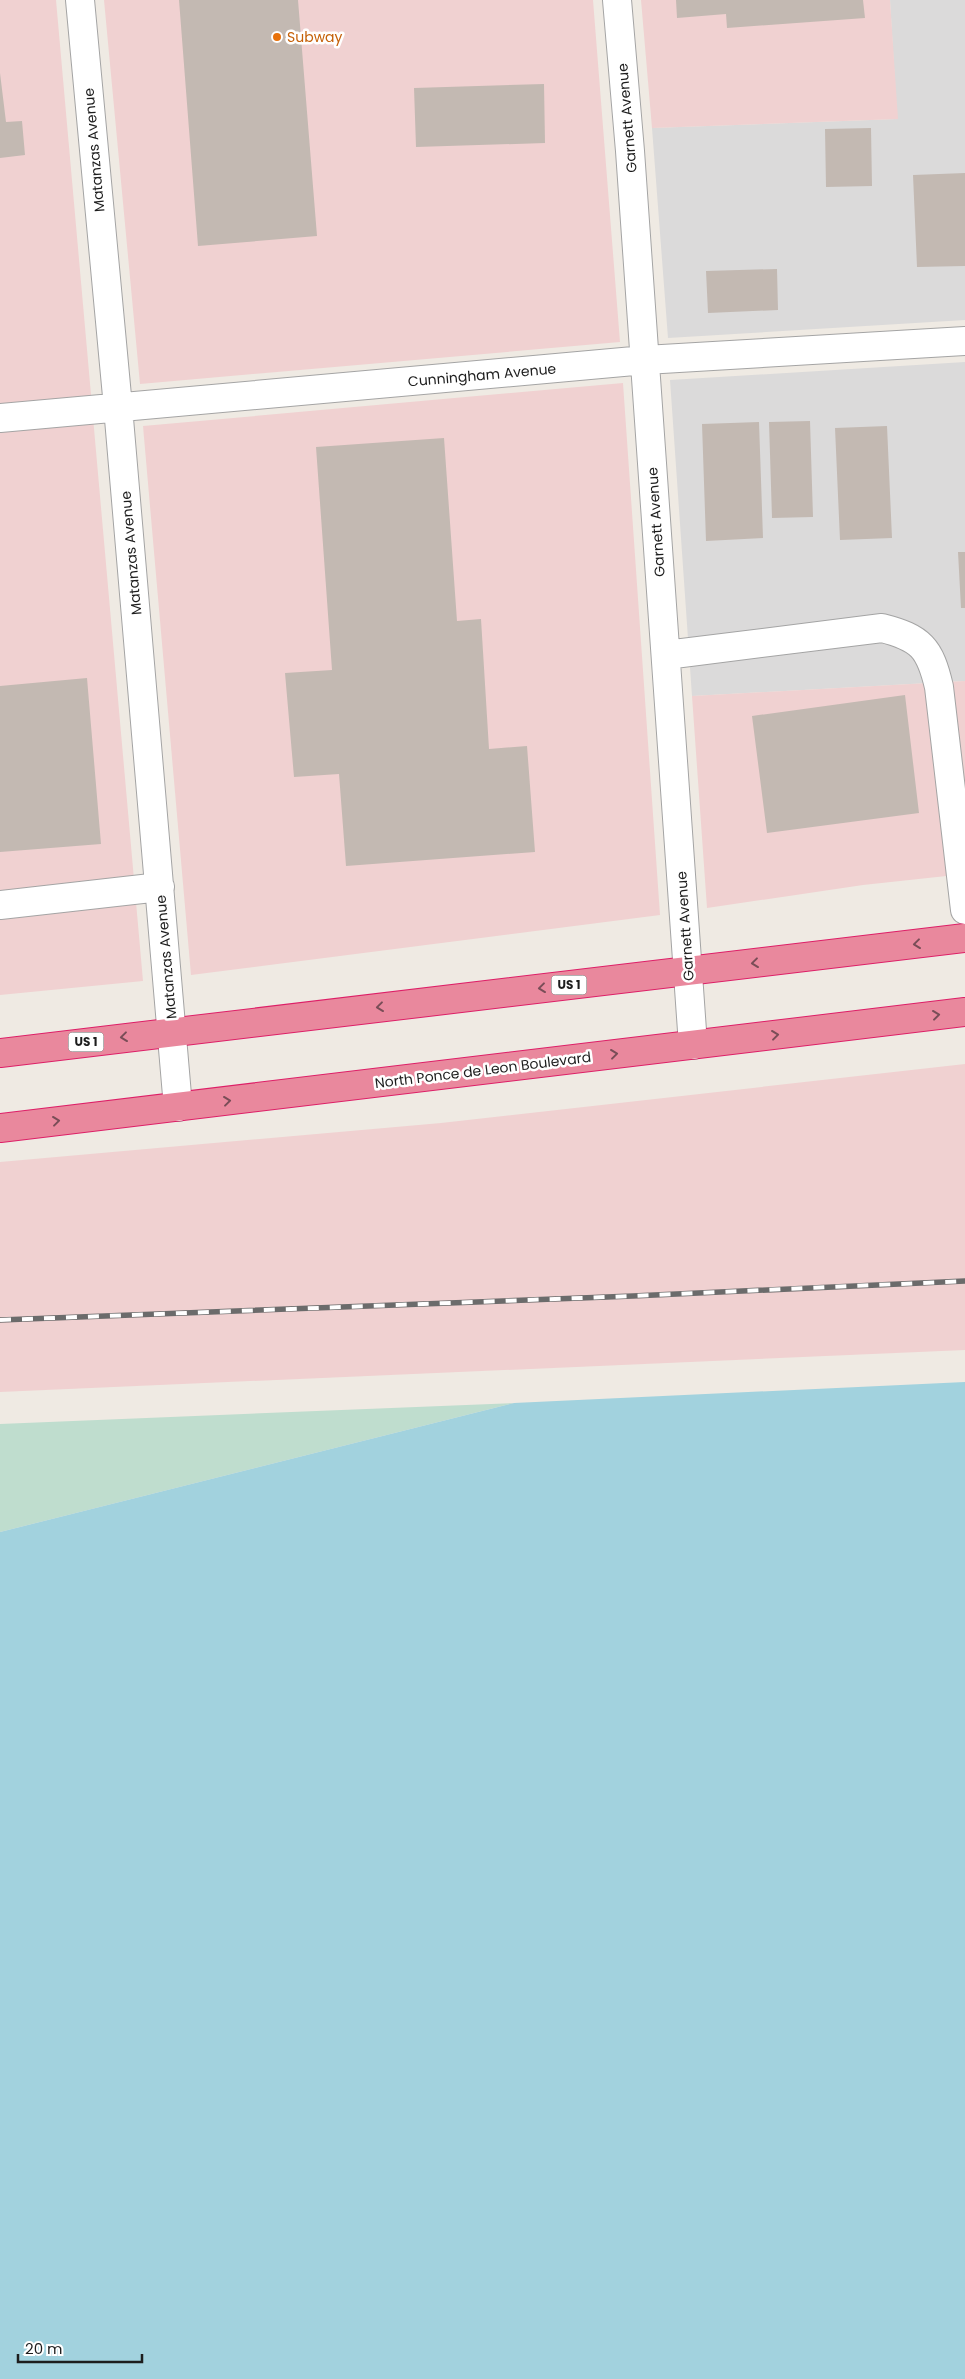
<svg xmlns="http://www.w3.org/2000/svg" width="965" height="2379" viewBox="0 0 965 2379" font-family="Poppins,sans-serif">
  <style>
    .residential { fill: #dbdada }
    .commercial { fill: #f0d1d1 }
    .wetland { fill: #bfddce }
    .water { fill: #a2d2de }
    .building { fill: #c3b9b2 }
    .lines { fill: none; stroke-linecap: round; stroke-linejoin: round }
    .minor-casing { stroke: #a4a4a4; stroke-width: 30 }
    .highway-casing { stroke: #dd1f67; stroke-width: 30 }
    .minor { stroke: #fff; stroke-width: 28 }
    .highway { stroke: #e9889d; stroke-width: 28 }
    .rail-casing { stroke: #6b6b6b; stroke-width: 5.5 }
    .rail { stroke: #fff; stroke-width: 4; stroke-dasharray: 11; stroke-linecap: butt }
    .oneway { stroke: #794d57 }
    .food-dot { fill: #e8710a; stroke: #fff; stroke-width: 2 }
    .labels { text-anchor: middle; stroke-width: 5; stroke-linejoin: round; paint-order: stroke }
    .shield { fill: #fff; stroke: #616161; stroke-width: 1 }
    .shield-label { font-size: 12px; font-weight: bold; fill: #1d1d1d }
    .food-label { font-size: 14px; fill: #c56008; stroke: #fff; text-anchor: start }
    .street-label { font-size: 14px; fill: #1d1d1d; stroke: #fff }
  </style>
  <rect width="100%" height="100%" fill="#efeae3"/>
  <!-- residential -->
  <path class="residential" d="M890 0H965V320L668 338 652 128 897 119Z
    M965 362V681L692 696 670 380Z"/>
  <!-- commercial -->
  <path class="commercial" d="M0 0H56L143 981 0 995Z
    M104 0H593L620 342 140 384Z
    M641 0H890L898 119 652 128Z
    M623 383 660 915 191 975 143 426Z
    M965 681V874L863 885 707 908 692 696Z
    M965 1064V1350L0 1392V1162L441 1123Z"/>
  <!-- wetland -->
  <path class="wetland" d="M514 1403 0 1532V1424Z"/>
  <!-- water -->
  <path class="water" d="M965 1382V2379H0V1532L514 1403Z"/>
  <!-- building -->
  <path class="building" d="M179 0H298L317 236 198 246Z
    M676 0H863L865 18 727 28 726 14 677 18Z
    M0 73 6 122 22 121 25 155 0 158Z
    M544 84 545 143 416 147 414 88Z
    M871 128 872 186 826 187 825 129Z
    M965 173V266L917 267 913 175Z
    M777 269 778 310 708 313 706 271Z
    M810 421 813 517 772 518 769 422Z
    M759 422 763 538 706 541 702 424Z
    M887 426 892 538 840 540 835 428Z
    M444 438 457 621 481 619 489 749 527 746 535 852 346 866 339 774 294 777 285 673 332 670 316 447Z
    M958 552H965V608H961Z
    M87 678 101 844 0 852V686Z
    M905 695 919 813 767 833 752 716Z"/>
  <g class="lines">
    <!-- minor casing -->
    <g class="minor-casing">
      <path id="minor" d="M80 0 118 407 178 1107
        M617 0 630 151 693 1045
        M0 418 645 360 965 341
        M666 655 882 628C921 638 930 648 939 687L965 910
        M0 905 160 887"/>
    </g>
    <!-- highway casing -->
    <g class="highway-casing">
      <path id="highway" d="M0 1053 965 938
        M0 1128 965 1012"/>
    </g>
    <!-- minor -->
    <use href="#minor" class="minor"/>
    <!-- highway -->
    <use href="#highway" class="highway"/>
    <!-- rail casing -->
    <g class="rail-casing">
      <path id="rail" d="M0 1320 633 1296 965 1281"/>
    </g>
    <!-- rail -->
    <use href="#rail" class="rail"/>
  </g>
  <!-- one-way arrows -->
  <defs><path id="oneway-chevron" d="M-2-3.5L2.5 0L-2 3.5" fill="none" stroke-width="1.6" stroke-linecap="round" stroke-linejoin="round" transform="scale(1.25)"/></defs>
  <g class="oneway">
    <use href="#oneway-chevron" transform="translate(917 944) rotate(173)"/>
    <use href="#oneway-chevron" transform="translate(755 963) rotate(173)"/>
    <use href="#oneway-chevron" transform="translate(542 988) rotate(173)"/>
    <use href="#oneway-chevron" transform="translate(380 1007) rotate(173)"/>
    <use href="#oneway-chevron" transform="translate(936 1015) rotate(-7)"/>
    <use href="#oneway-chevron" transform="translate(775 1035) rotate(-7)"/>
    <use href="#oneway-chevron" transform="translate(124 1037) rotate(173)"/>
    <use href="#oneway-chevron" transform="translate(614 1054) rotate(-7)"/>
    <use href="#oneway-chevron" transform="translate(227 1101) rotate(-7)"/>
    <use href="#oneway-chevron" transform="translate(56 1121) rotate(-7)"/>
  </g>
  <!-- markers -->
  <circle class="food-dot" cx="277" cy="37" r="5"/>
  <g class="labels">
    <!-- shield labels -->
    <g class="shield">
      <rect x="551.5" y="975.5" width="35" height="19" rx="4"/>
      <rect x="68.5" y="1032.5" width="35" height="19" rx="4"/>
    </g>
    <g class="shield-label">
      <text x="569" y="989">US 1</text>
      <text x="86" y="1046">US 1</text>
    </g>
    <!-- food labels -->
    <g class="food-label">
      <text x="287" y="42">Subway</text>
    </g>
    <!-- street labels -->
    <g class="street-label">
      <text transform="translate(627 118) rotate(-95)" y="5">Garnett Avenue</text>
      <text transform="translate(94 150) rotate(-95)" y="5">Matanzas Avenue</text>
      <text transform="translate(482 375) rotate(-5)" y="5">Cunningham Avenue</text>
      <text transform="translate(656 522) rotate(-94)" y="5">Garnett Avenue</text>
      <text transform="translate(131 553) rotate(-95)" y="5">Matanzas Avenue</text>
      <text transform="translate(685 926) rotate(-94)" y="5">Garnett Avenue</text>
      <text transform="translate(166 957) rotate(-95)" y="5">Matanzas Avenue</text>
      <text transform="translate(483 1070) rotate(-7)" y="5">North Ponce de Leon Boulevard</text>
    </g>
  </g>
  <!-- scale -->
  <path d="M18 2354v8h124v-8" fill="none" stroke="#1d1d1d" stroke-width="2.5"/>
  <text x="25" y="2354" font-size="15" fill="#1d1d1d" stroke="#ffffff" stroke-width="4" paint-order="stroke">20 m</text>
</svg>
